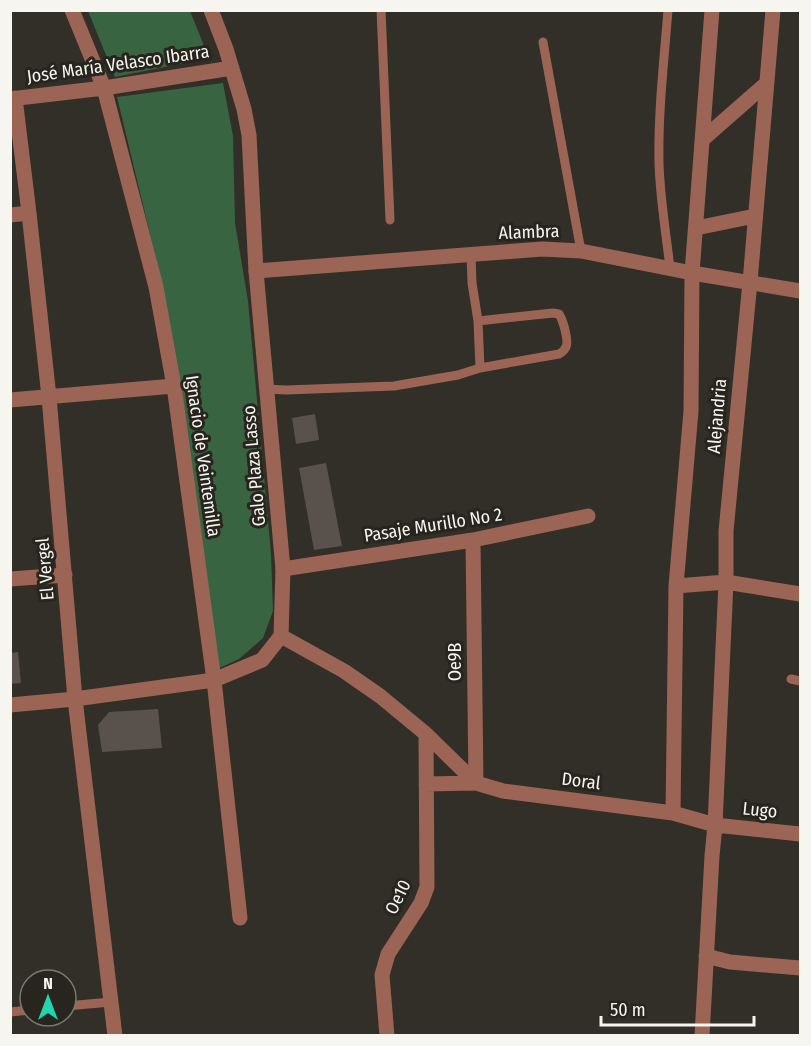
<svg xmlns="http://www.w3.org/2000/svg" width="811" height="1046" viewBox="0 0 811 1046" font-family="'Fira Sans Condensed',sans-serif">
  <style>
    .green { fill: #396442 }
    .building { fill: #59514b }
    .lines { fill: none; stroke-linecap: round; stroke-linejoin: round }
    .service { stroke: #9b6455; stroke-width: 9 }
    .minor { stroke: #9b6455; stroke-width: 15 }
    .tertiary { stroke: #9b6455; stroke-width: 15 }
    .labels { text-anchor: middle; stroke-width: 6; stroke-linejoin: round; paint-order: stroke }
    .street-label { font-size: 18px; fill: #f6f5ef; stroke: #28251e }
  </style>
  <rect width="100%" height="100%" fill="#312f27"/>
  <!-- green -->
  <path class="green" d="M88 11H190L209 58 115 77Z
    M223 83 233 136 235 223 248 301 271 554 273 611 263 638 239 659 215 670 164 292 117 97Z"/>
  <!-- building -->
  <path class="building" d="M315 414 319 440 296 444 292 418Z
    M326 463 342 546 314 550 299 468Z
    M18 652 21 683 10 684V653Z
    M158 709 162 748 102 752 98 725 109 712Z"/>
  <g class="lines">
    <!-- service -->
    <path class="service" d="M381 10 390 220
      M668 10C664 61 658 112 659 163 660 198 666 233 670 268
      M543 42 581 251
      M478 321 553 313 559 314C563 320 569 341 566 347 564 351 563 352 559 354L480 368
      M267 389 286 390 394 386 458 375 480 368 478 321 472 283 471 254
      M791 679 800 681
      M66 1006 111 1002
      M10 1012 30 1010"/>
    <!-- minor -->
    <path class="minor" d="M72 10 104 88 156 287 174 386 214 680 240 918
      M211 10 226 49 244 109 249 135 256 271
      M15 98 29 213 49 397 75 699 115 1036
      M10 99 104 88 232 68
      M703 139 767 83
      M10 215 29 213
      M696 228 755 216
      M10 400 174 386
      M283 569 473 540 588 516
      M10 579 65 575
      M676 586 726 582 800 594
      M281 636 344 671 380 696 426 734 476 783 503 791 673 813 715 825 800 834
      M426 784 476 783 473 540
      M673 813 676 586 691 411 692 273 712 10
      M706 956 730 962 800 968
      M387 1036 382 975 388 954 421 903 427 887 426 734
      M702 1036 712 856 715 825 726 582V531L750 282 773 10"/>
    <!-- tertiary -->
    <path class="tertiary" d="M10 705 75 699 214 680 262 660 281 636 283 569 256 271 542 249 581 251 692 273 800 291"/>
  </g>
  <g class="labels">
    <!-- street labels -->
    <g class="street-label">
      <text transform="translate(118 64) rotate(-8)" y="6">José María Velasco Ibarra</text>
      <text transform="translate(529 232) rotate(-2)" y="6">Alambra</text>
      <text transform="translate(717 416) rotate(-85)" y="6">Alejandria</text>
      <text transform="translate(203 456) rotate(82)" y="6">Ignacio de Veintemilla</text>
      <text transform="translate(254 466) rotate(-95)" y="6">Galo Plaza Lasso</text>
      <text transform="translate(433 525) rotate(-9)" y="6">Pasaje Murillo No 2</text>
      <text transform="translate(45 569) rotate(-95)" y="6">El Vergel</text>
      <text transform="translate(455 662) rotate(-90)" y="6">Oe9B</text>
      <text transform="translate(581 781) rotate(7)" y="6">Doral</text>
      <text transform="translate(760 810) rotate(6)" y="6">Lugo</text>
      <text transform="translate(398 897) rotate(-64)" y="6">Oe10</text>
    </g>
  </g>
  <!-- border -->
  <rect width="811" height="1046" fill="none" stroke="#f6f5ef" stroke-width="24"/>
  <!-- north arrow -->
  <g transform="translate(48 998)"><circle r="28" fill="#28251e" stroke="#7a7872" stroke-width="1.5"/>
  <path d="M0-4.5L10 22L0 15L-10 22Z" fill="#23d5af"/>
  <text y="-9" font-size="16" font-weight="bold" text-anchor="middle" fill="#f6f5ef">N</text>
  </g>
  <!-- scale -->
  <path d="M601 1016v9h153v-9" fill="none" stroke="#f6f5ef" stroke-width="3"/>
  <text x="610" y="1016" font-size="18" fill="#f6f5ef" stroke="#28251e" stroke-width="4.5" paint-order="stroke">50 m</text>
</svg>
